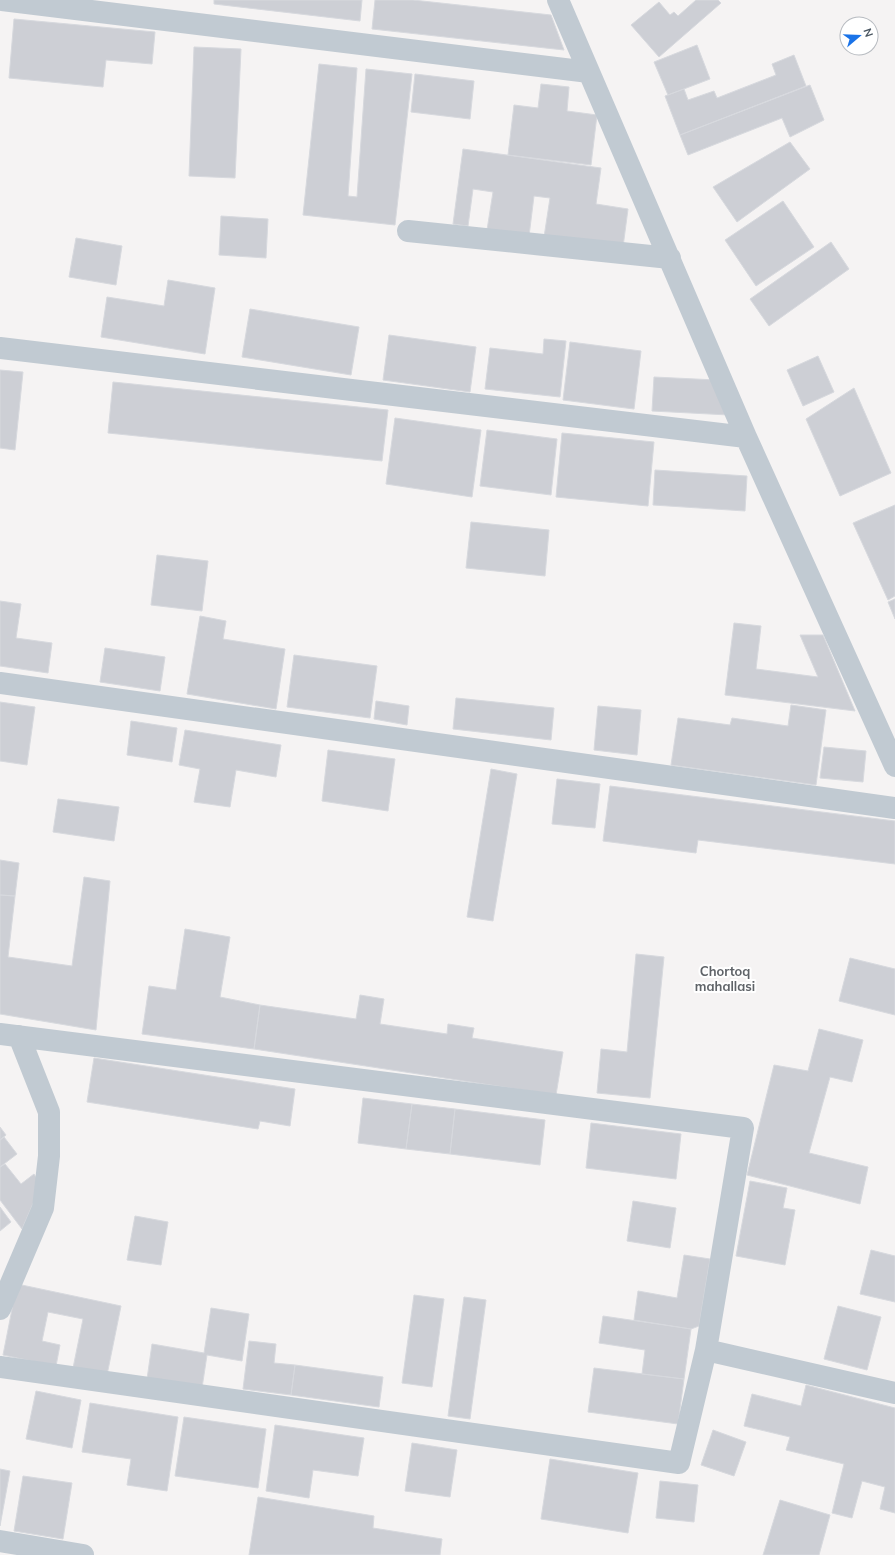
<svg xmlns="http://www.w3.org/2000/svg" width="895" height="1555" viewBox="0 0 895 1555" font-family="Mulish,sans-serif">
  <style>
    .building { fill: #cdcfd5; stroke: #d7d9de }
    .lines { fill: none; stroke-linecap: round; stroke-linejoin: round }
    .minor { stroke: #c1cad2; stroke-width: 22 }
    .labels { text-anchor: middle; stroke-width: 4; stroke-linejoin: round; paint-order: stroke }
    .neighbourhood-label { font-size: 13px; font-weight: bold; fill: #5f6368; stroke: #fff }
  </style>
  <rect width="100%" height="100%" fill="#f5f3f3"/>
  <!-- building -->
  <path class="building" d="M214 0H362L360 21 214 4Z
    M375 0H413L551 15 564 50 372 29Z
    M696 0H718L721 3 659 57 631 25 659 2 670 15 674 12 678 16Z
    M14 19 155 32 152 64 106 60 103 87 9 78Z
    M697 45 710 79 668 95 654 62Z
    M194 47 241 49 235 178 189 176Z
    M794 55 806 86 680 135 665 96 684 89 688 100 714 91 717 98 776 75 772 64Z
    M319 64 357 68 348 196 357 197 366 69 412 74 395 225 303 215Z
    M415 74 474 81 470 119 411 112Z
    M541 84 569 87 567 111 597 115 591 165 508 155 514 105 538 108Z
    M810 85 824 120 790 137 782 118 688 155 680 135Z
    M790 142 810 169 737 222 713 187Z
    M463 149 601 168 596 204 628 209 623 247 544 237 550 198 534 196 529 236 487 230 493 192 473 189 468 226 453 224Z
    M783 201 814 247 756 286 725 240Z
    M221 216 268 219 266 258 219 255Z
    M76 238 122 246 116 285 69 277Z
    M831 242 849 269 769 326 750 299Z
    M168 280 215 288 205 354 101 337 107 297 164 306Z
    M250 309 359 327 351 375 242 357Z
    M389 335 476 347 470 392 383 380Z
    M544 339 566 341 560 397 485 389 490 348 543 354Z
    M570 342 641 351 634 409 563 400Z
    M818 356 834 392 803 406 787 370Z
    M0 370 23 372 15 450 0 448Z
    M654 377 716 380 729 415 652 411Z
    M113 382 388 410 382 461 108 433Z
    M854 388 891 473 840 496 806 419Z
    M395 418 481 430 472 497 386 484Z
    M487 430 557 439 551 495 480 486Z
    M562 433 654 442 648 506 556 497Z
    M655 470 747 476 745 511 653 505Z
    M895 505V596L888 600 853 523Z
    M471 522 549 530 545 576 466 568Z
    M157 555 208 561 202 611 151 605Z
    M895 599V619L888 602Z
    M0 601 21 604 16 638 52 643 48 673 0 666Z
    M200 616 226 621 223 639 285 649 276 709 187 694Z
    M734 623 761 626 756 669 818 677 800 635H823L855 711 725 695Z
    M105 648 165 657 160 691 100 682Z
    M294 655 377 666 370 718 287 707Z
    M456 698 554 708 551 740 453 729Z
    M376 701 409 706 407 725 374 719Z
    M0 702 35 707 27 765 0 761Z
    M791 705 826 710 816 785 671 765 678 718 730 725 732 718 788 726Z
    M598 706 641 710 637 755 594 750Z
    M131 721 177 728 172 762 127 755Z
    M185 730 281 745 276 777 236 770 230 807 194 802 200 769 179 765Z
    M824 747 866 751 863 782 820 778Z
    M328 750 395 759 388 811 322 801Z
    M491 769 517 774 493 921 467 917Z
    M557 779 600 784 595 828 552 824Z
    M610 786 895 821V864L698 840 696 853 603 841Z
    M58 799 119 807 114 841 53 832Z
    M0 860 19 863 15 896 0 895Z
    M84 877 110 881 96 1030 0 1014V895L15 896 8 957 72 966Z
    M185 929 230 937 220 997 260 1005 254 1049 142 1034 149 986 176 990Z
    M636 954 664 957 650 1098 597 1093 601 1049 627 1052Z
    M850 958 895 969V1015L839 1001Z
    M360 995 384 999 380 1024 447 1034 448 1024 474 1028 472 1038 563 1052 556 1095 254 1049 260 1005 356 1019Z
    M819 1029 863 1040 852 1082 830 1077 809 1153 868 1167 860 1204 747 1175 774 1065 808 1071Z
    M94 1058 295 1089 290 1126 260 1121 258 1129 87 1102Z
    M363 1098 412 1104 406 1149 358 1143Z
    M412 1104 455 1109 450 1154 406 1149Z
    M455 1109 545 1120 540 1165 450 1154Z
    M591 1123 681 1134 676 1179 586 1168Z
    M0 1127 6 1135 0 1140Z
    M4 1137 17 1154 0 1167V1140Z
    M5 1164 21 1184 34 1174 41 1185 22 1229 0 1200V1167Z
    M750 1181 787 1188 783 1208 795 1210 785 1265 736 1256Z
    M633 1201 676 1208 670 1248 627 1241Z
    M0 1207 11 1222 0 1231Z
    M135 1216 168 1222 161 1265 127 1260Z
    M871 1250 895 1256V1302L860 1294Z
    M684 1255 710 1259 699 1326 691 1329 634 1320 638 1291 677 1298Z
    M17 1284 121 1306 107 1375 73 1368 83 1319 48 1312 42 1341 60 1345 56 1366 3 1355Z
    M414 1295 444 1299 432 1387 402 1383Z
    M464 1297 486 1300 470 1419 448 1416Z
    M838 1306 881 1317 867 1370 824 1359Z
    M211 1308 249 1314 242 1361 207 1355 202 1388 147 1379 152 1344 204 1353Z
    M603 1316 691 1329 684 1379 642 1374 645 1350 599 1343Z
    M249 1341 276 1344 274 1363 295 1365 291 1395 243 1389Z
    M295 1365 383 1377 379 1407 291 1395Z
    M594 1368 684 1379 678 1424 588 1412Z
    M806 1385 895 1408V1513L880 1509 885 1487 862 1481 852 1518 832 1513 844 1464 786 1450 790 1437 744 1426 752 1394 801 1406Z
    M36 1391 81 1400 72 1448 26 1439Z
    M90 1403 178 1417 167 1491 127 1485 131 1459 82 1452Z
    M184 1417 266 1429 258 1488 175 1476Z
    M275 1425 364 1438 358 1476 313 1470 309 1498 266 1491Z
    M713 1430 746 1442 734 1476 701 1465Z
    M412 1443 457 1450 450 1497 405 1491Z
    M550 1459 638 1473 628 1533 541 1519Z
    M0 1469 10 1471 0 1526Z
    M23 1476 72 1483 63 1539 14 1531Z
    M660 1481 698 1485 694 1522 656 1518Z
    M258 1497 374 1516 373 1528 442 1539 440 1555H249Z
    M780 1500 830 1515 819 1555H763Z"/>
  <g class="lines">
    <!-- minor -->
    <path class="minor" d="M2 0 589 72
      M558 0 746 437 895 766
      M408 231 670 258
      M0 348 746 437
      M0 683 895 808
      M0 1034 743 1128 706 1350 679 1463 0 1367
      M0 1309 43 1208 49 1156V1112L19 1036
      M706 1350 895 1393
      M0 1541 83 1555"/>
  </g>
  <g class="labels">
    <!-- neighbourhood labels -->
    <g class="neighbourhood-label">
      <text x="725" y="976">Chortoq<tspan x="725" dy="15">mahallasi</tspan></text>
    </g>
  </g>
  <!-- north arrow -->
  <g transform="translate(859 36) rotate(71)"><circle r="19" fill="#ffffff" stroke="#b7bbc0"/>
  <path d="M0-3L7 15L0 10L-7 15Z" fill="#1a73e8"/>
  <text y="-6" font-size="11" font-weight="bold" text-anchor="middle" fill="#4a5661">N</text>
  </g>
</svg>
